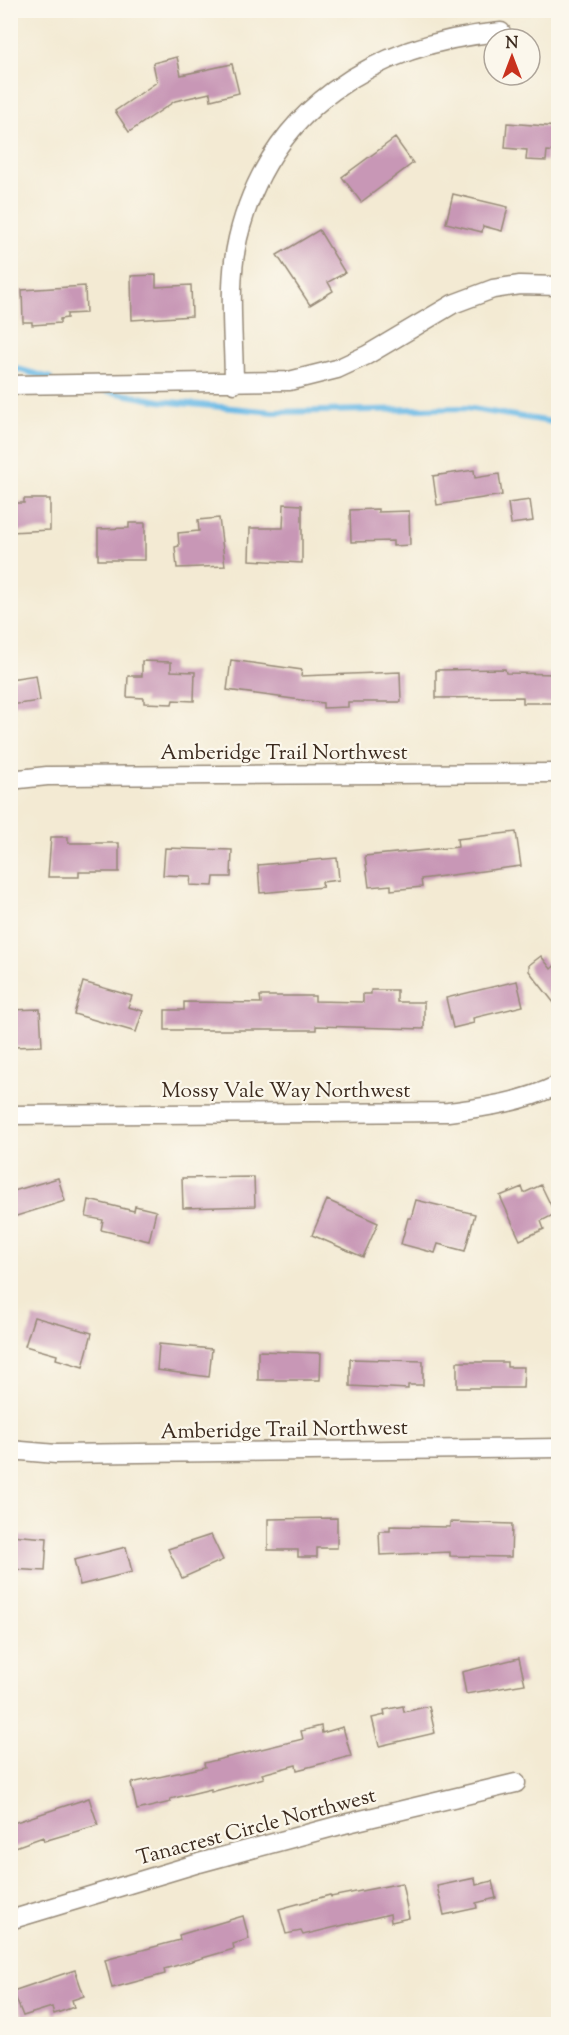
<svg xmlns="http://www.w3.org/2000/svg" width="569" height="2035" viewBox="0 0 569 2035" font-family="'Sorts Mill Goudy',serif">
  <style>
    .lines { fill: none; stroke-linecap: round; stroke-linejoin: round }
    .stream { stroke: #6bbae6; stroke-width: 6 }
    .building { fill: #c897b6 }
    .minor-casing { stroke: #978a78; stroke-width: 21 }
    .minor { stroke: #fff; stroke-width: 18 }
    .labels { text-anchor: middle; stroke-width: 4.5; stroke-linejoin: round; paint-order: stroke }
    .street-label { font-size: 21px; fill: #3b2a1e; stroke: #fbf7ec }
  </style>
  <rect width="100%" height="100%" fill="#fbf7ec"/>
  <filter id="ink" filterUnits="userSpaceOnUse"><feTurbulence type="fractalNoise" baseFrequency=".0167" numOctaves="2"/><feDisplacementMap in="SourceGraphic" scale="12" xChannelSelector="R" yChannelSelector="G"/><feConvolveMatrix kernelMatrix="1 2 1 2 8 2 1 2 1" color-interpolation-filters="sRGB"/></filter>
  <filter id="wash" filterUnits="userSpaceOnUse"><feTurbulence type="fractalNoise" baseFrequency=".008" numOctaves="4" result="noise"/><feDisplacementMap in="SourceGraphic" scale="24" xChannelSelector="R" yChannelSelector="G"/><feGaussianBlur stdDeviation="1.35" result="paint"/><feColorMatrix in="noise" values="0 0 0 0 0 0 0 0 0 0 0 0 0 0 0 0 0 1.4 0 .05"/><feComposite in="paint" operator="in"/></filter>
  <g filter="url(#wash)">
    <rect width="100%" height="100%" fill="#f3ead3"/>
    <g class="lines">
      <!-- stream -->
      <path class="stream" d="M10 367 50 378
        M106 391 160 401 273 412 466 408 558 423"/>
    </g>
    <g id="blocks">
      <!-- building -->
      <path class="building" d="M177 57 181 75 232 64 239 93 211 100 210 93 175 101 129 132 115 111 157 82 153 63Z
        M507 123 558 127V152L547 151 546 161 526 160 527 150 505 148Z
        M395 138 413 163 361 202 342 177Z
        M453 194 508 207 502 231 483 226 482 232 446 223Z
        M319 230 345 273 328 282 333 291 310 305 277 255Z
        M156 275V287L191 285 192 316 132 320 131 276Z
        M85 286 86 313 67 314V318L60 319V323L32 325V322H23L22 290Z
        M474 470 475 478 499 474 502 495 437 505 433 476Z
        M24 499H50V530L10 532V503H24Z
        M530 500 533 521 511 524 508 503Z
        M284 504 302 505V563L249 560 250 528H283Z
        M378 509V512L409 511 410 545 393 546V541L351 542 350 510Z
        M219 518 225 566 177 568 175 547 179 546 178 533 199 531 198 520Z
        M129 523H145V560H98V529L129 528Z
        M231 660 302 670 301 676 400 672 401 702H348V707L323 708V703L227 690Z
        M142 661 171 662V671L195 672 194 701 173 700 172 704 144 703V698L127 697 128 676H142Z
        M505 669 506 673 558 674V703H523V697L436 698V670Z
        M36 675 40 701 10 705V679Z
        M516 832 521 866 421 879 422 887 391 890V885L369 887 365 856 458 847 457 839Z
        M51 837H68V843H119V872H79V877H48Z
        M165 848 232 850 231 877H214L213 886 190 885 191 876 163 875Z
        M337 858 339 880 322 882 323 887 260 893 258 865Z
        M541 956 551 969 558 963V1008L529 971V965Z
        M517 981 523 1006 473 1018 474 1023 453 1028 446 998Z
        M83 982 132 996 128 1007 143 1011 136 1032 74 1014Z
        M371 990H397V1002H424V1029L316 1026V1030H165V1010H184V1002L261 1003 260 996H315V1001L363 1002V994H371Z
        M40 1009 42 1046 13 1047 10 1010Z
        M254 1177 255 1206 183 1208 182 1178Z
        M58 1178 65 1201 10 1218V1192Z
        M541 1185 555 1214 541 1221 544 1229 520 1240 500 1196 522 1187 524 1193Z
        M89 1200 134 1211 135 1206 156 1211 149 1241 101 1230 103 1220 86 1217Z
        M327 1200 378 1223 363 1257 312 1235Z
        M416 1200 475 1214 465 1251 438 1244 435 1253 401 1244 408 1218H411Z
        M34 1317 92 1333 83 1367 56 1359 57 1355 25 1346Z
        M159 1344 212 1349 209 1377 157 1370Z
        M258 1351 321 1353 320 1380H258Z
        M350 1359 423 1361V1385H408V1389L350 1386Z
        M457 1362H507V1367H524L523 1388H457Z
        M337 1518V1548H317V1557H298V1550H268V1519Z
        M450 1522 512 1524 511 1557 450 1556V1552L380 1555 379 1531H390V1526L450 1527Z
        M10 1535 47 1538 45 1571 10 1569Z
        M211 1535 223 1560 182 1578 168 1549Z
        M126 1547 132 1572 80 1585 74 1560Z
        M519 1658 525 1684 466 1694 462 1672Z
        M403 1706 404 1712 429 1706 435 1733 379 1746 372 1718 385 1715 384 1710Z
        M321 1726 322 1733 343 1727 351 1756 297 1770 296 1765 262 1774 264 1778 211 1792V1789L170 1799 171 1802 137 1810 131 1783 205 1767 204 1763 303 1739 301 1731Z
        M89 1798 98 1825 44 1841 43 1837 10 1849V1824Z
        M475 1878 476 1885 492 1881 496 1898 476 1903 477 1908 444 1915 437 1886Z
        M402 1883 409 1918 391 1922 390 1914 303 1935 301 1931 286 1934 279 1909 330 1895 331 1897Z
        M243 1916 249 1939 233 1944 234 1949 164 1969 165 1974 112 1988 105 1960 180 1940 179 1935Z
        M75 1970 84 1996 72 2000 74 2007 54 2014 52 2007 23 2016 13 1991Z"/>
    </g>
  </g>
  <g filter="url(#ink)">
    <use href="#blocks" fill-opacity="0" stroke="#978a78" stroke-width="1.5"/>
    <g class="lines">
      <!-- minor casing -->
      <g class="minor-casing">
        <path id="minor" d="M234 384C234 337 227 284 238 238 269 109 374 43 501 32
          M10 385 289 381 337 369 367 355 453 304 493 289 520 285 558 286
          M10 780 47 776 558 773
          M10 1115 448 1112C487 1107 523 1102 558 1085
          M10 1450 56 1454 558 1448
          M10 1920 199 1863 344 1824 516 1783"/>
      </g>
      <!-- minor -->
      <use href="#minor" class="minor"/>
    </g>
  </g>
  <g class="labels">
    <!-- street labels -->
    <g class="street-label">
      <text x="284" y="759">Amberidge Trail Northwest</text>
      <text x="286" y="1097">Mossy Vale Way Northwest</text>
      <text transform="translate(284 1429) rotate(-1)" y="7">Amberidge Trail Northwest</text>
      <text transform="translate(256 1826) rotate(-15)" y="7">Tanacrest Circle Northwest</text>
    </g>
  </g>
  <!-- margin -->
  <rect width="569" height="2035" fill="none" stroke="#fbf7ec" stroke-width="36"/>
  <!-- north arrow -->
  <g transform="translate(512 57)"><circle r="28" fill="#fbf7ec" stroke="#aea59a" stroke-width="1.5"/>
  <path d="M0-4.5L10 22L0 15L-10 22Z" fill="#c8321e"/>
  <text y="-9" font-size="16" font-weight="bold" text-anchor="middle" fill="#3b2a1e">N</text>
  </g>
</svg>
